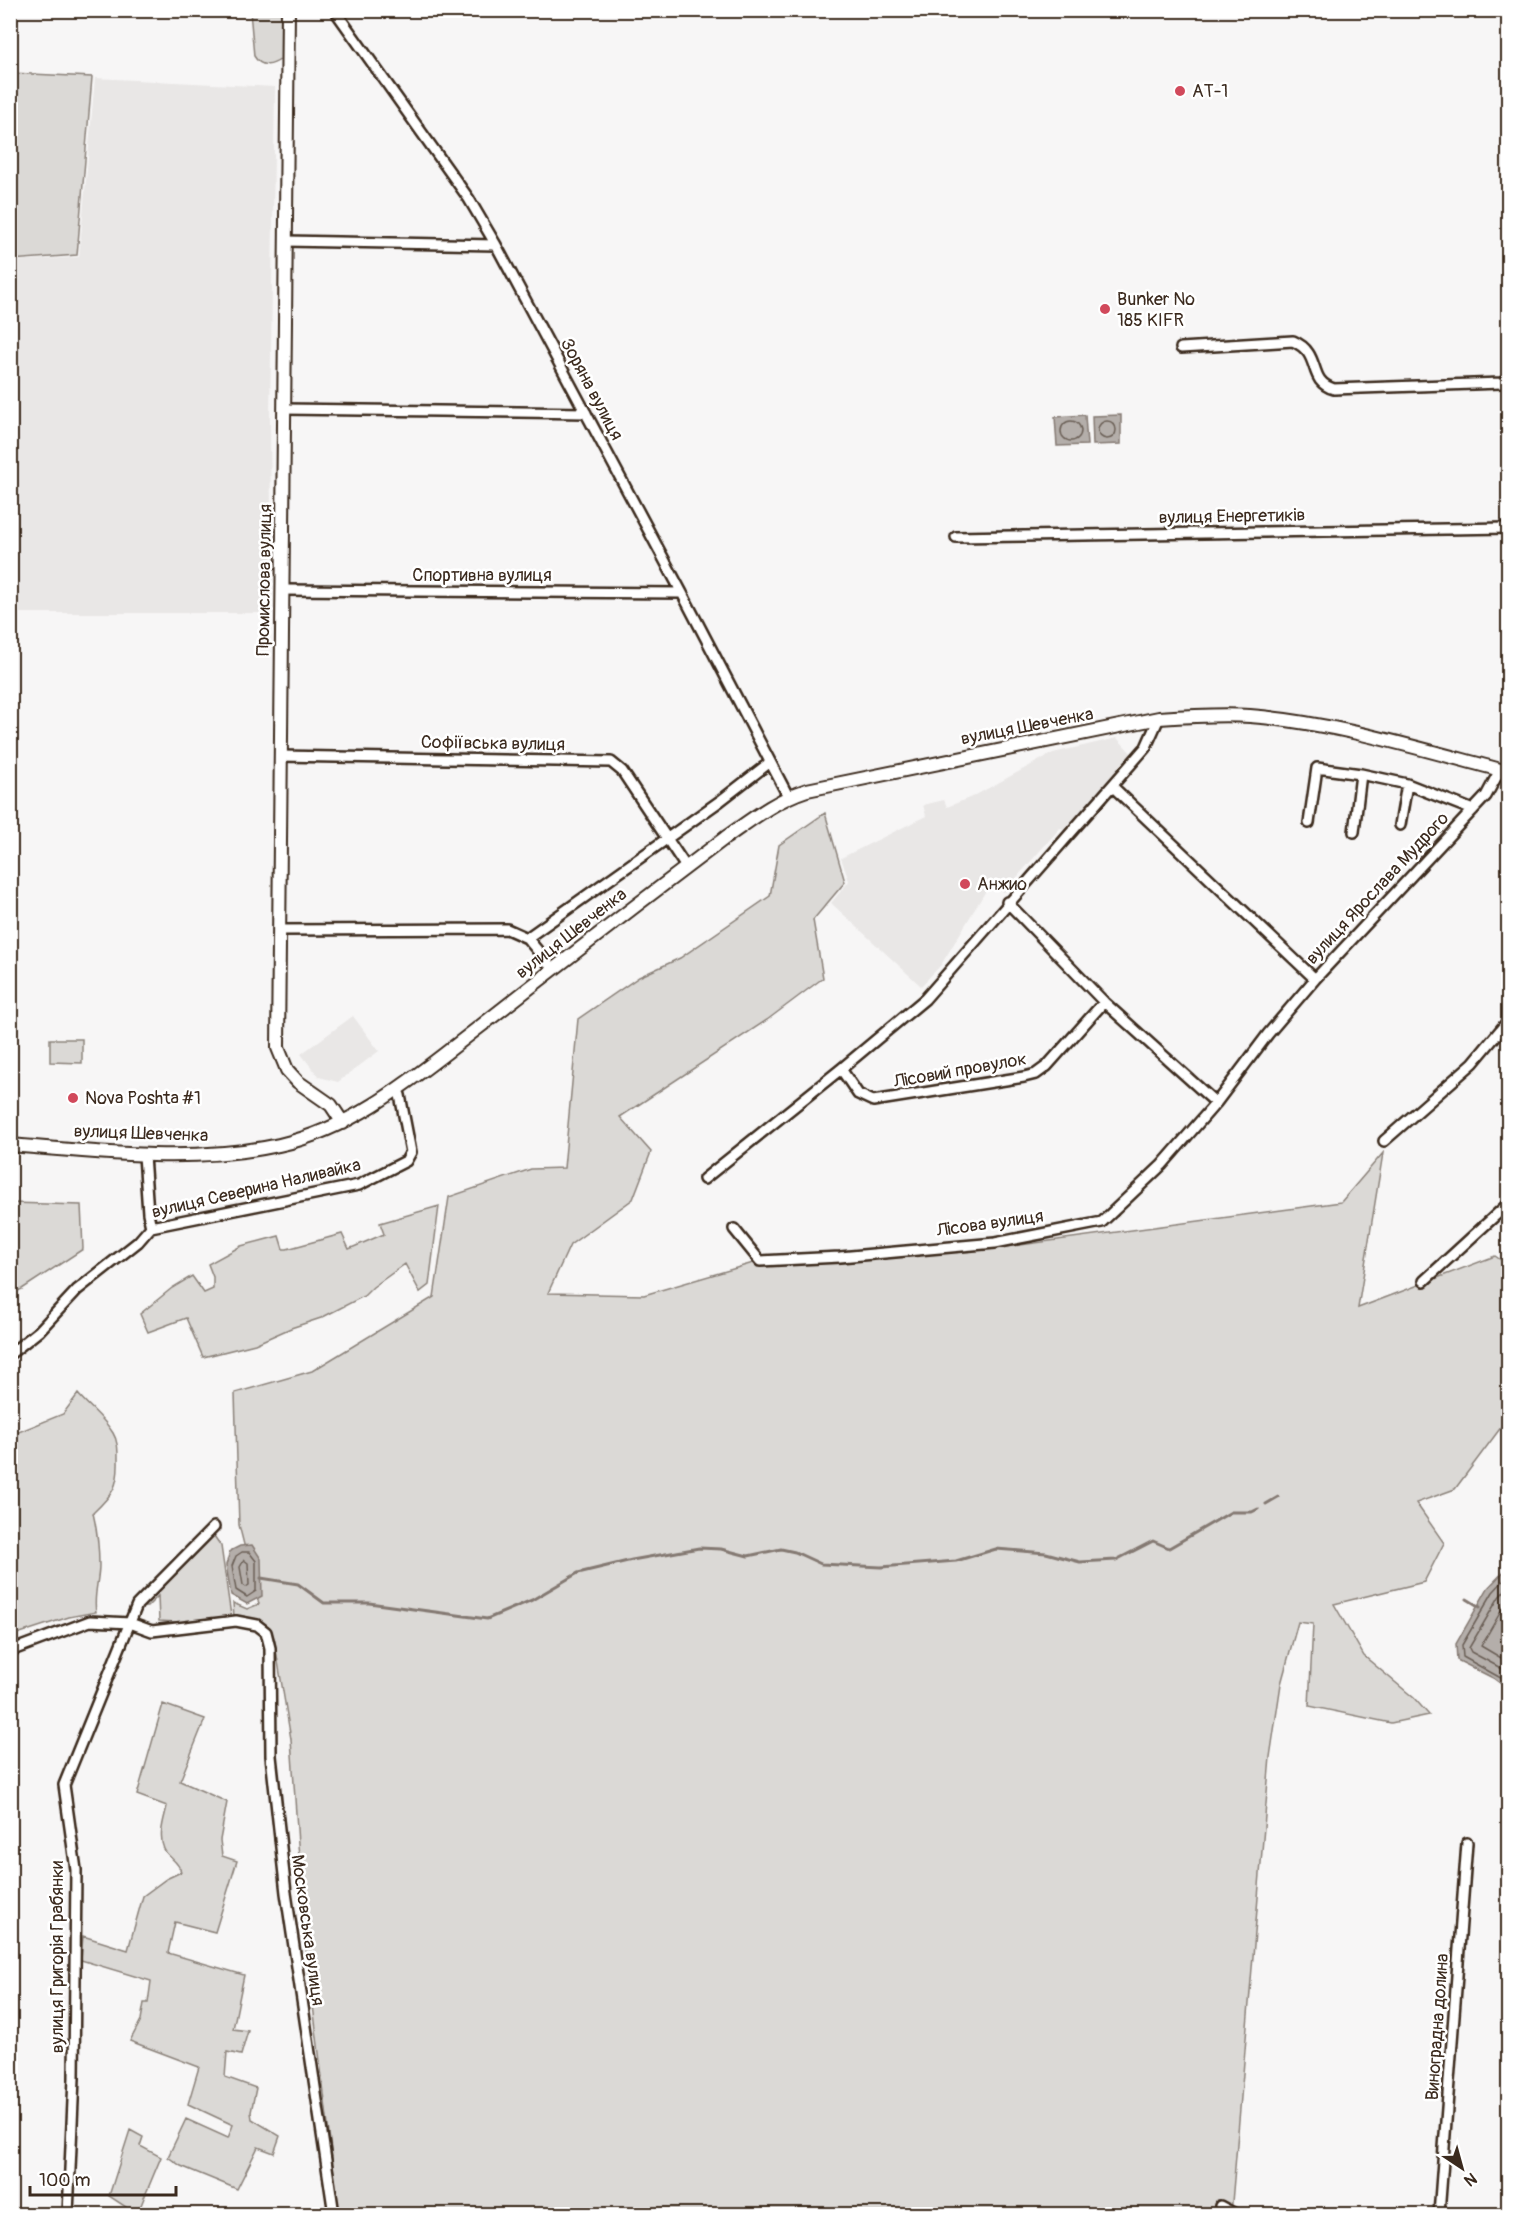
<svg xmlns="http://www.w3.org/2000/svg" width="1519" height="2225" viewBox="0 0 1519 2225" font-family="Pangolin,sans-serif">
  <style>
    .built { fill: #e9e7e6 }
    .green { fill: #dbd9d6; stroke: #8b827a; stroke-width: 1.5 }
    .water { fill: #b4aeaa; stroke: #847972; stroke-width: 1.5 }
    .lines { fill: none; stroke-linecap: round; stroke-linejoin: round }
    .shore { stroke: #6b5f56; stroke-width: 1.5 }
    .stream { stroke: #847972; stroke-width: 3 }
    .street-casing { stroke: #3b2a1e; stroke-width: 14 }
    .secondary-casing { stroke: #3b2a1e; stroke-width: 16 }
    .street { stroke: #fff; stroke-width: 9 }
    .secondary { stroke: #fff; stroke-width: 12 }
    .poi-dot { fill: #d1495b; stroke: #fff; stroke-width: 2 }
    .labels { text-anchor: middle; stroke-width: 5; stroke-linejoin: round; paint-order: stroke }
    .poi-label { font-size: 18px; fill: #3b2a1e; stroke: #fff; text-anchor: start }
    .street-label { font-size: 18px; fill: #3b2a1e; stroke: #fff }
  </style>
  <rect width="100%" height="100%" fill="#f7f6f6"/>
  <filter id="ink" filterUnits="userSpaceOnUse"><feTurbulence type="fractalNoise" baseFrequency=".0167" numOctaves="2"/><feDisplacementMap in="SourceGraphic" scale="12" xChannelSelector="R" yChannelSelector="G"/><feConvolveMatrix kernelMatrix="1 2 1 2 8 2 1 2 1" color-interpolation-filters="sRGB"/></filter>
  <g filter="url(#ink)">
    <!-- built -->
    <path class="built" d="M95 78 275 87 270 421 272 613H11V261L79 257Z
      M1117 738 1133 755 1068 830 1060 828 1004 892 990 884 941 965 921 986 831 903 849 881 841 858 926 816 923 805 944 800 947 807 974 796 1053 753Z
      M353 1016 379 1051 338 1082 319 1077 301 1054Z"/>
    <!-- green -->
    <path class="green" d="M250 11H282L281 59C272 66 261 68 254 56Z
      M11 73 92 77 77 255 11 260Z
      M825 813 845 882 813 920 823 978 767 1020 620 1117 651 1152 633 1199 570 1245 548 1293 644 1295 760 1261 982 1250 1341 1202 1383 1153 1358 1308 1495 1256 1508 1265V1418L1455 1489 1416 1503 1444 1543 1424 1582 1334 1604 1364 1656 1414 1698 1429 1715 1391 1723 1309 1706 1313 1624 1298 1622 1281 1684 1270 1757 1231 2214H339L304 1933 291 1739 274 1638 268 1626 257 1620 234 1617 233 1603 247 1609 259 1604 239 1525 235 1393 312 1371 434 1297 449 1197 531 1169 564 1168 578 1019 639 977 680 958 770 896 779 845Z
      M50 1039H82V1063L50 1062Z
      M11 1203 81 1205 83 1249 22 1289 11 1294Z
      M439 1206 429 1285 420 1292 405 1264 373 1287 364 1296 321 1318 291 1328 255 1344 203 1357 186 1318 148 1332 140 1314 172 1288 192 1276 204 1293 213 1289V1277L208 1264 241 1246 279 1236 283 1249H287L342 1234 349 1249 384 1234 380 1223Z
      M78 1394C89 1407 104 1418 113 1433 118 1441 118 1450 118 1460 119 1487 112 1495 93 1513 97 1530 99 1547 99 1565 99 1581 93 1596 96 1612L69 1617 11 1636V1435L63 1414Z
      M212 1533 221 1546 231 1616 195 1623 159 1621 158 1596 147 1607H140Z
      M163 1704 205 1719 180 1781 227 1802 220 1840 222 1856 237 1861 215 1932 175 1922 168 1953 244 1975 233 2029 248 2031 241 2055 227 2052 225 2077 256 2088 251 2112 252 2119 280 2136 274 2153 258 2147 237 2189 181 2166 168 2157 186 2119 228 2138 233 2125 188 2104 199 2067 130 2041 141 2020 144 2003H148L151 1981 81 1960 83 1936 128 1950 143 1896 166 1879 181 1872C179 1861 168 1858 164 1849 158 1835 164 1820 167 1806L137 1795Z
      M130 2130 143 2137 140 2146 161 2157 139 2210 150 2214H128L126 2207 109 2196Z"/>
    <!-- water -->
    <path class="water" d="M1085 415 1087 445 1057 446 1055 417Z
      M1121 415V444L1093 445 1092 416Z
      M252 1545 261 1559 262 1596 247 1604 231 1595 226 1565 230 1551 240 1546Z
      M1508 1567V1689L1493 1678 1457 1660 1456 1644 1488 1588Z"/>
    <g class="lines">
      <!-- shore -->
      <path class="shore" d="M1098 430a9 9 0 1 1 18 0a9 9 0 1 1-18 0Z
        M1061 431a10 10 0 1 1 20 0a10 10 0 1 1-20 0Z
        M242 1552H249L256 1561V1591L247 1597 236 1590 232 1566 236 1556Z
        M244 1560 248 1563 249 1585 246 1587 243 1585 240 1567Z
        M1508 1576 1493 1592 1462 1645 1463 1657 1508 1682
        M1508 1587 1499 1597 1469 1648 1471 1652 1508 1672
        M1508 1599 1481 1646 1508 1662"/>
      <!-- stream -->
      <path class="stream" d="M1266 1504 1278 1497
        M261 1578 298 1584 324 1603H369L487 1619 532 1600 578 1573 632 1560 699 1548 721 1549 748 1556 781 1549 795 1552 821 1564 881 1567 956 1561 996 1549 1046 1553 1080 1562 1116 1560 1153 1541 1169 1548 1231 1512H1252L1258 1509
        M1467 1599 1480 1607"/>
      <!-- street casing -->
      <g class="street-casing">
        <path id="street" d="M338 15 469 199 496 245 682 593 788 796
          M286 241 496 245
          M1181 348 1293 341C1323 354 1306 381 1334 389L1501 383 1508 380
          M284 409 586 413
          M956 537 1508 528
          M283 590 682 593
          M280 756 611 762 622 771 686 867
          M1112 786 1315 979
          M1309 823 1317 768 1361 774 1407 784 1473 810
          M1400 825 1407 784
          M1354 832 1361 774
          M1007 902 1104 1002 1216 1103
          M279 930 507 929 527 938 553 969
          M527 938 720 801 769 763
          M841 1069 858 1094 873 1101 1024 1077 1036 1074 1047 1066 1104 1002
          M1384 1141 1473 1063 1508 1021
          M144 1155 148 1213 151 1227
          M704 1179 841 1069 925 999 1146 747 1159 718
          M734 1229 760 1261 840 1257 995 1243 1102 1222 1162 1165 1216 1103 1268 1034 1315 979 1486 796 1500 770
          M1424 1281 1508 1204
          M10 1354 39 1331 77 1290 138 1242 151 1227 359 1185 406 1161 411 1152 400 1095 397 1090
          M10 1651 90 1621 130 1623 152 1631 236 1621 257 1625 266 1632 270 1648 271 1756 286 1893 334 2214
          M1220 2206 1235 2214
          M68 2214 74 2078 76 1870 64 1785 137 1605 214 1527
          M1439 2214 1467 1843"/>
      </g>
      <!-- secondary casing -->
      <g class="secondary-casing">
        <path id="secondary" d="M288 10 278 1048 287 1070 298 1082 331 1105 343 1123
          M10 1145C99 1152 192 1164 279 1145 359 1127 419 1073 482 1025 534 984 586 944 638 904 667 882 696 860 725 838 752 819 776 800 807 790L1159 718C1189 716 1219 714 1250 716 1338 723 1424 750 1508 772"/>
      </g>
      <!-- street -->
      <use href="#street" class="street"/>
      <!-- secondary -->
      <use href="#secondary" class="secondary"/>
    </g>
  </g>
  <!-- markers -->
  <g class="poi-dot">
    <circle cx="1180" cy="91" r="6"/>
    <circle cx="1105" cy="309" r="6"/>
    <circle cx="965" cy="884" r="6"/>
    <circle cx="73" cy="1098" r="6"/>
  </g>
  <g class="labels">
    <!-- poi labels -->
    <g class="poi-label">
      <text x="1192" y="97">АТ-1</text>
      <text x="1117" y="305">Bunker No<tspan x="1117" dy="21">185 KIFR</tspan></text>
      <text x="977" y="890">Анжио</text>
      <text x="85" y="1104">Nova Poshta #1</text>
    </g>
    <!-- street labels -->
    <g class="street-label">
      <text transform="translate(592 389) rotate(62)" y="6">Зоряна вулиця</text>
      <text transform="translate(1232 516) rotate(-1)" y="6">вулиця Енергетиків</text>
      <text x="482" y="581">Спортивна вулиця</text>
      <text transform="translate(264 580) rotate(-89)" y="6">Промислова вулиця</text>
      <text transform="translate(1027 726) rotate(-11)" y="6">вулиця Шевченка</text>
      <text transform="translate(493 743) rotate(1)" y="6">Софіївська вулиця</text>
      <text transform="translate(1377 888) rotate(-47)" y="6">вулиця Ярослава Мудрого</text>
      <text transform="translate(571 933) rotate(-38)" y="6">вулиця Шевченка</text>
      <text transform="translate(960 1070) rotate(-10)" y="6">Лісовий провулок</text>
      <text transform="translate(141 1133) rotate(2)" y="6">вулиця Шевченка</text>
      <text transform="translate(256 1188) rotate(-13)" y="6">вулиця Северина Наливайка</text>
      <text transform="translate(990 1223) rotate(-8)" y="6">Лісова вулиця</text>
      <text transform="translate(308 1930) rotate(82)" y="6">Московська вулиця</text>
      <text transform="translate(57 1957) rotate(-90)" y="6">вулиця Григорія Грабянки</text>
      <text transform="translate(1437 2027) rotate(-86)" y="6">Виноградна долина</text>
    </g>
  </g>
  <!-- margin -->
  <rect width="1519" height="2225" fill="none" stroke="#fff" stroke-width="36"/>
  <rect x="18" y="18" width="1483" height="2189" fill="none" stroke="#3b2a1e" stroke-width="2" filter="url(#ink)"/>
  <!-- north arrow -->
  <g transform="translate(1462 2168) rotate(144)" stroke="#ffffff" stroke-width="4.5" paint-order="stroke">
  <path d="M0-4.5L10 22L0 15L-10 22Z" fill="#3b2a1e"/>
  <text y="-9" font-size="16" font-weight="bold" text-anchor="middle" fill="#3b2a1e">N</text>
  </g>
  <!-- scale -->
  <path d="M30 2186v9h146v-9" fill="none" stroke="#3b2a1e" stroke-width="3"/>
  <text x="39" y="2186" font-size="18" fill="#3b2a1e" stroke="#ffffff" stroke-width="4.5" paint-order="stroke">100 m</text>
</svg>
